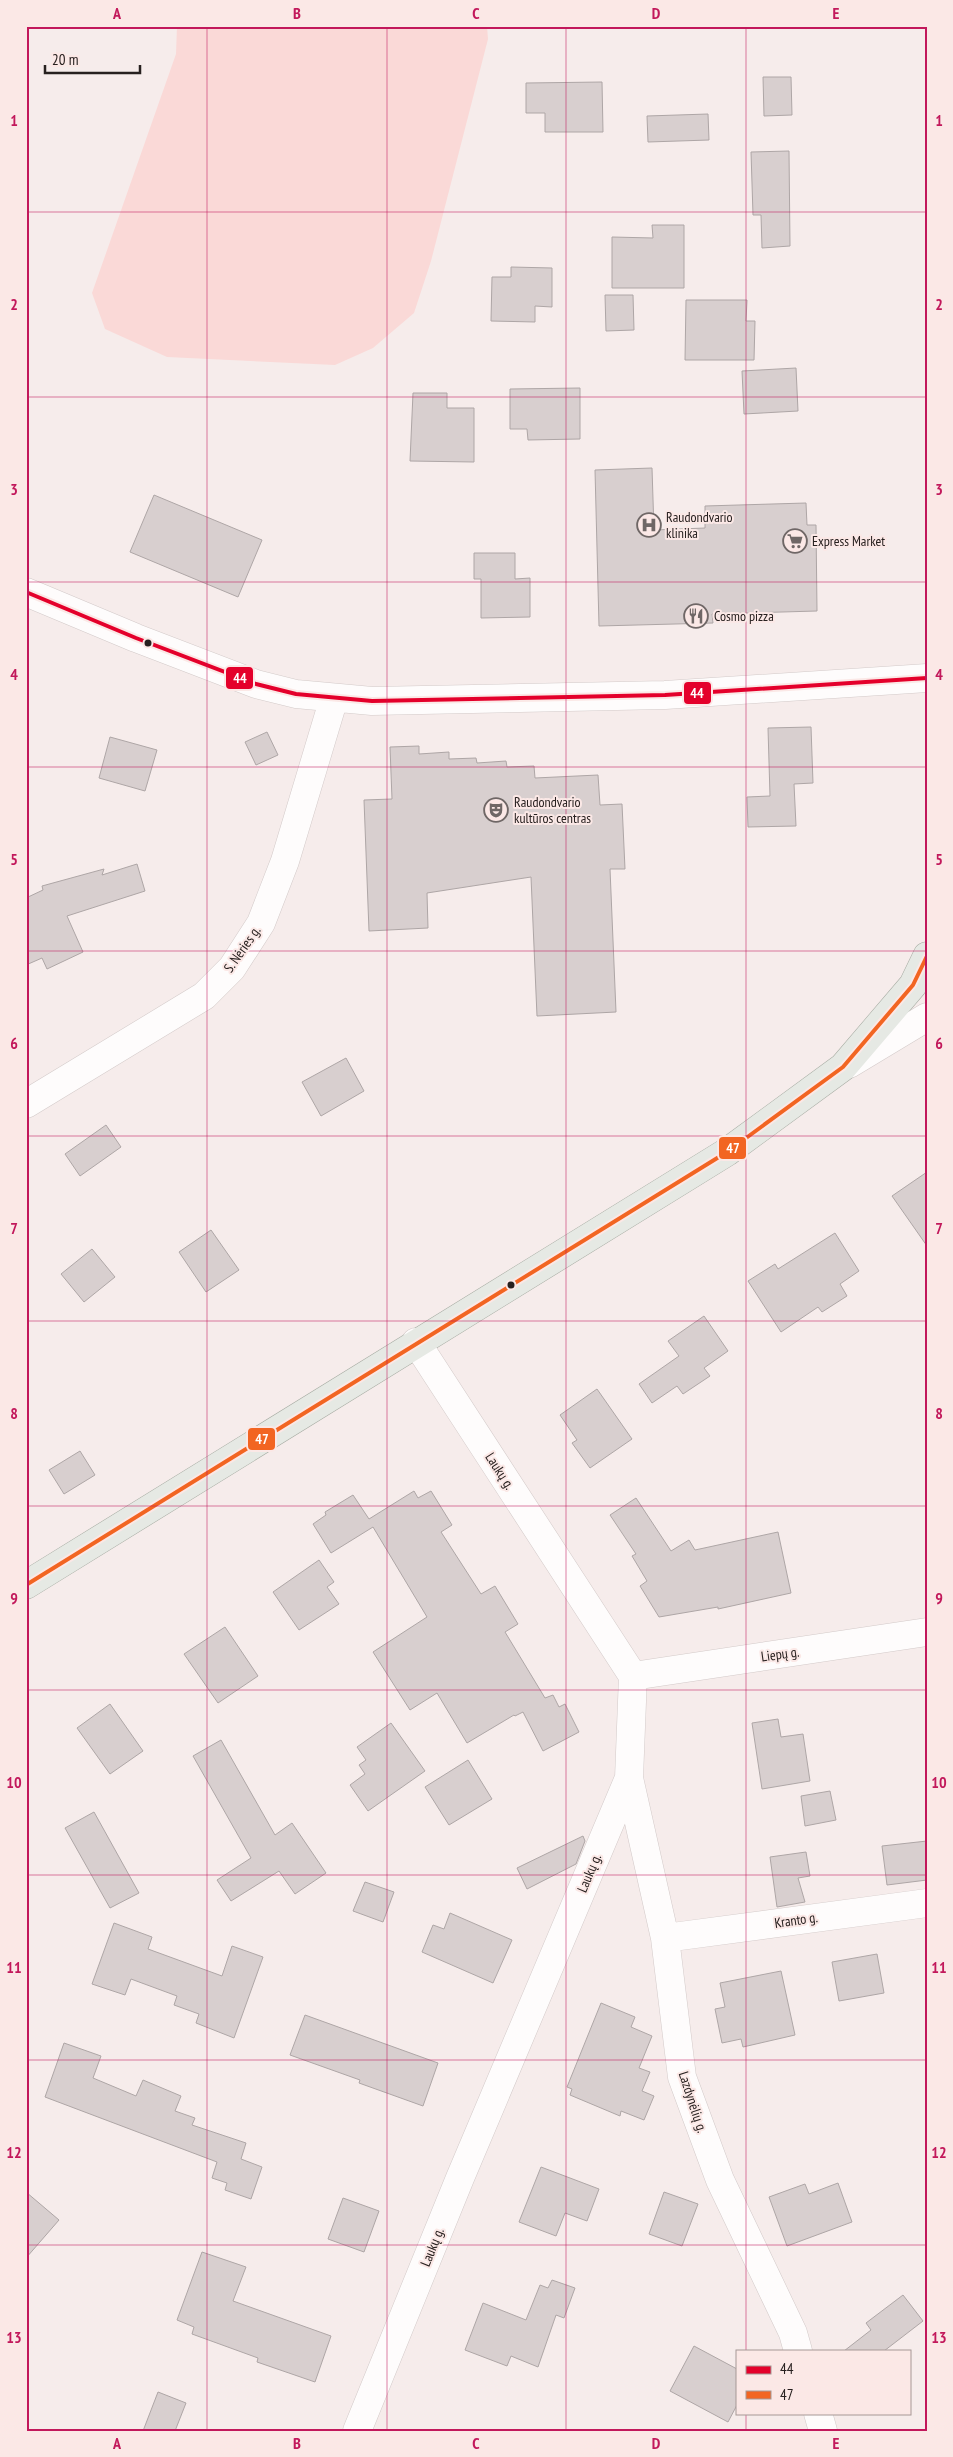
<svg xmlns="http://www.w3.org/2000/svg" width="953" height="2457" viewBox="0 0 953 2457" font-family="'PT Sans Narrow',sans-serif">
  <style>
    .green { fill: #fad9d7 }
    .building { fill: #d8cfcf; stroke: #aea6a6 }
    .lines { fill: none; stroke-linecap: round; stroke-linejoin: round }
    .street-casing { stroke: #d3cac9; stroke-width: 29 }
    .primary-casing { stroke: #a6aba2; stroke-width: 29 }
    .street { stroke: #fefcfc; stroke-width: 28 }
    .primary { stroke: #e6e9e4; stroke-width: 28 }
    .bus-1-casing { stroke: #fbe8e6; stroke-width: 8 }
    .bus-2-casing { stroke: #fbe8e6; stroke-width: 8 }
    .bus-1 { stroke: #e4002b; stroke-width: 4 }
    .bus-2 { stroke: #f26522; stroke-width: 4 }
    .grid { fill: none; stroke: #c2185b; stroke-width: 1; stroke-opacity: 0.55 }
    .bus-dot { fill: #27201f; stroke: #fbe8e6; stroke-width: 2 }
    .labels { text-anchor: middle; stroke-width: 4; stroke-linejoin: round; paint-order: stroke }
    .poi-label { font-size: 14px; fill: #27201f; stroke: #fbe8e6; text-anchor: start }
    .street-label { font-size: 14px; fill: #27201f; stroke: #fbe8e6 }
    .line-badge { stroke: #fbe8e6; stroke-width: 2 }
    .badge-label { font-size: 14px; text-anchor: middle; font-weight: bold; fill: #fff }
    .neatline { fill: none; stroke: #c2185b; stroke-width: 2 }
    .grid-label { font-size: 16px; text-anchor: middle; font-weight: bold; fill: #c2185b }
  </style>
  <rect width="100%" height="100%" fill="#f6eceb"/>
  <!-- green -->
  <path class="green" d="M177 26H487L488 39 431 261 414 313 373 348 335 365 167 357 105 329 92 293 176 54Z"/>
  <!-- building -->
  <path class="building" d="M763 77H791L792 115 764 116Z
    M602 82 603 132H545V113H526V83Z
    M708 114 709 140 648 142 647 116Z
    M789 151 790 246 762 248 761 215H753L751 152Z
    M652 225H684V288H612V237L653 238Z
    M511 267 552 268V307L535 306V322L491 321 492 277H511Z
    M605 295H633L634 330 606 331Z
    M686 300H747L746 321H755L754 360H685Z
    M796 368 798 411 744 414 742 371Z
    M580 388V439L528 440 527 429H510V389Z
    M413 393H447V408H474V462L410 461Z
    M652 468 654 530 705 528V506L806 503 807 525H816L817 611 712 614 713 623 599 626 595 470Z
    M154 495 262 540 238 597 130 552Z
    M474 553H515V579L530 578V617L481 618V579H474Z
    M811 727 813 783 794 784 796 826 748 827 747 797 770 796 768 728Z
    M267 732 278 755 256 765 245 742Z
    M110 737 157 750 145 791 99 778Z
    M419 746V754L449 752V759L476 758 477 763 506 761 507 767 534 766 535 778 598 775 600 805 622 804 625 869H610L616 1012 537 1016 531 877 427 893 428 928 369 931 364 800 392 799 390 747Z
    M137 864 145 891 67 916 83 952 47 969 42 958 26 965V898L43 890 42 886 104 869 102 875Z
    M346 1058 364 1091 321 1116 302 1082Z
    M106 1125 121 1147 80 1176 65 1154Z
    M927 1172V1246L892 1196Z
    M211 1230 239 1270 206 1292 179 1252Z
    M835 1233 859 1271 840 1284 847 1296 822 1312 818 1307 781 1332 748 1281 775 1264 778 1269Z
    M92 1249 115 1277 84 1302 61 1274Z
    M704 1316 728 1351 704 1368 710 1376 683 1394 677 1386 652 1403 639 1384 679 1356 668 1341Z
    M597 1389 632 1439 590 1468 572 1443 577 1440 560 1415Z
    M80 1451 95 1475 64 1494 49 1470Z
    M414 1491 418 1498 431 1491 452 1525 441 1532 481 1594 495 1586 518 1624 505 1632 545 1698 553 1695 559 1707 565 1704 579 1732 543 1751 523 1712 515 1716 514 1715 467 1743 437 1693 410 1710 373 1652 427 1617 373 1527 331 1553 313 1524 326 1515 325 1512 353 1495 369 1519Z
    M636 1498 671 1551 689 1540 695 1550 778 1532 791 1593 718 1609V1607L659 1617 640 1586 647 1581 632 1556 636 1554 610 1515Z
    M319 1560 334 1582 327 1587 339 1604 299 1630 273 1592Z
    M225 1627 258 1676 218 1703 184 1654Z
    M110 1704 143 1751 110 1774 77 1728Z
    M778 1719 781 1737 803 1734 810 1781 762 1789 752 1723Z
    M391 1723 425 1771 368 1811 350 1785 365 1774 359 1765 366 1760 357 1747Z
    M221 1740 275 1835 292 1823 326 1873 295 1894 279 1871 231 1901 217 1880 251 1858 193 1756Z
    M468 1760 492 1799 449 1825 425 1787Z
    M830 1791 836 1820 805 1826 801 1796Z
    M94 1812 139 1893 110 1908 65 1828Z
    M583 1836 585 1841 576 1864 527 1889 517 1868Z
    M927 1841V1880L887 1885 882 1846Z
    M806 1852 810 1876 798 1878 805 1902 777 1907 770 1857Z
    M365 1882 394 1892 383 1922 353 1911Z
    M450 1913 512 1940 493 1983 422 1952 433 1925 444 1929Z
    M114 1923 152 1937 148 1949 222 1976 232 1946 263 1957 234 2038 196 2023 199 2014 174 2005 177 1996 131 1979 125 1995 92 1984Z
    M877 1954 884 1993 839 2001 832 1962Z
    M781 1971 795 2035 743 2047 741 2039 722 2043 715 2009 725 2007 720 1983Z
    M601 2003 635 2017 631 2027 652 2036 639 2068 650 2072 642 2091 654 2096 644 2120 621 2111 620 2116 570 2095 572 2089 567 2087Z
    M305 2015 438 2063 423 2106 359 2083 360 2080 290 2055Z
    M64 2043 101 2056 93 2078 136 2096 143 2080 181 2096 175 2111 195 2118 192 2125 246 2143 241 2159 262 2167 251 2199 225 2190 227 2183 212 2178 217 2162 45 2097Z
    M541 2167 599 2189 587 2221 565 2213 556 2236 519 2222Z
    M838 2183 852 2222 787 2246 769 2197 805 2184 809 2194Z
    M26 2192 59 2220 26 2258Z
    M664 2192 698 2204 682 2246 649 2234Z
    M343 2198 379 2211 364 2252 328 2239Z
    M202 2252 246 2267 233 2301 331 2336 315 2382 257 2362 258 2358 192 2334 194 2327 177 2320Z
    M552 2280 575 2288 564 2318 556 2315 538 2367 511 2356 507 2366 465 2350 483 2303 526 2320 540 2285 548 2288Z
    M903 2295 923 2321 884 2351H844L871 2330 866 2323Z
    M694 2346 737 2369V2405L728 2422 670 2391Z
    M158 2392 186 2403 175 2431H143Z"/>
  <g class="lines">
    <!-- street casing -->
    <g class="street-casing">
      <path id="street" d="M26 592 136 638 256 684 296 694 372 701 665 695 927 678
        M849 1064 927 1017
        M26 1104 204 996 232 968 261 923 285 861 334 698
        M633 1676 927 1632
        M629 1778 665 1938 682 2077 720 2180 793 2333 798 2351
        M665 1938 927 1903
        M818 2413 823 2431
        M357 2431 460 2178 629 1778 633 1676 416 1342"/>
    </g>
    <!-- primary casing -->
    <g class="primary-casing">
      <path id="primary" d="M26 1585 727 1152 843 1067 913 985 927 956"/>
    </g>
    <!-- street -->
    <use href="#street" class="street"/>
    <!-- primary -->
    <use href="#primary" class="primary"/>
    <!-- bus-1 casing -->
    <g class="bus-1-casing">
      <path id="bus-1" d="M26 592 136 638 256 684 296 694 372 701 665 695 927 678"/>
    </g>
    <!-- bus-2 casing -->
    <g class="bus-2-casing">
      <path id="bus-2" d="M26 1585 727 1152 843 1067 913 985 927 956"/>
    </g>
    <!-- bus-1 -->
    <use href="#bus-1" class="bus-1"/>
    <!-- bus-2 -->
    <use href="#bus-2" class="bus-2"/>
  </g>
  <!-- grid -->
  <path class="grid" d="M207 26V2431M387 26V2431M566 26V2431M746 26V2351M26 212H927M26 397H927M26 582H927M26 767H927M26 951H927M26 1136H927M26 1321H927M26 1506H927M26 1690H927M26 1875H927M26 2060H927M26 2245H927M746 2413V2431"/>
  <!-- icons -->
  <defs>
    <g id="hospital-ring" transform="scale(1.25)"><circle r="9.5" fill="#fbe8e6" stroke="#6f6766" stroke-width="1.5"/><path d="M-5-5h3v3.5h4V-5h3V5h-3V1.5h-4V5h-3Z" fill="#6f6766"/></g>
    <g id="supermarket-ring" transform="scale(1.25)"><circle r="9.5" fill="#fbe8e6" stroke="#6f6766" stroke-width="1.5"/><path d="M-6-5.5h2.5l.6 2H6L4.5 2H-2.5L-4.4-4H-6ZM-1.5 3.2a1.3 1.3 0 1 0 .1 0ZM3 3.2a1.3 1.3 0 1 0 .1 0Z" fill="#6f6766"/></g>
    <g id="restaurant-ring" transform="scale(1.25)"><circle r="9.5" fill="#fbe8e6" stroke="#6f6766" stroke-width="1.5"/><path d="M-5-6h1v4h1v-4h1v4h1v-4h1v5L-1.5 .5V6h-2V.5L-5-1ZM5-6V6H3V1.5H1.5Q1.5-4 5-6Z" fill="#6f6766"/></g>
    <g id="theatre-ring" transform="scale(1.25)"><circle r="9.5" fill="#fbe8e6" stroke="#6f6766" stroke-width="1.5"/><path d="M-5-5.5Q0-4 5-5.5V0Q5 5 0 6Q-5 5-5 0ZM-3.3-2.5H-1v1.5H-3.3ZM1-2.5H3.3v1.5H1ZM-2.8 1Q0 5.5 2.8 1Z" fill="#6f6766"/></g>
  </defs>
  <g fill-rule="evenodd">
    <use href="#hospital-ring" x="649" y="525"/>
    <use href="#supermarket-ring" x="795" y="541"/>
    <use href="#restaurant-ring" x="696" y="616"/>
    <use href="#theatre-ring" x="496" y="810"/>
  </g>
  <!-- markers -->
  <g class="bus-dot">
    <circle cx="148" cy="643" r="4.5"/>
    <circle cx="511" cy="1285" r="4.5"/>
  </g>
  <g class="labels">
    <!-- poi labels -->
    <g class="poi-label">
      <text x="666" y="522">Raudondvario<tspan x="666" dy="16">klinika</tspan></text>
      <text x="812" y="546">Express Market</text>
      <text x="714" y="621">Cosmo pizza</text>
      <text x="514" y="807">Raudondvario<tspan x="514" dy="16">kultūros centras</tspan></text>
    </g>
    <!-- street labels -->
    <g class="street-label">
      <text transform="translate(242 949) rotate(-55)" y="5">S. Nėries g.</text>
      <text transform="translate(500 1471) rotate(57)" y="5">Laukų g.</text>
      <text transform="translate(780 1654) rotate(-8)" y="5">Liepų g.</text>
      <text transform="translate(589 1873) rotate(-67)" y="5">Laukų g.</text>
      <text transform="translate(796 1920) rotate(-8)" y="5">Kranto g.</text>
      <text transform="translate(693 2102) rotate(72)" y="5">Lazdynėlių g.</text>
      <text transform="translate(432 2247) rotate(-68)" y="5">Laukų g.</text>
    </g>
  </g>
  <g class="line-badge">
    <rect x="225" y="666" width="29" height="24" rx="5" fill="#e4002b"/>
    <rect x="683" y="681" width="29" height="24" rx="5" fill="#e4002b"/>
    <rect x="718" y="1136" width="29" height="24" rx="5" fill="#f26522"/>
    <rect x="247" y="1427" width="29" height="24" rx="5" fill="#f26522"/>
  </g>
  <g class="badge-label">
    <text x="240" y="683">44</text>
    <text x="697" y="698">44</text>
    <text x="733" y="1153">47</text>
    <text x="262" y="1444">47</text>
  </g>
  <!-- border -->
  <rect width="953" height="2457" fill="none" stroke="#fbe8e6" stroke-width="55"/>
  <!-- legend -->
  <rect x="736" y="2350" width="175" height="65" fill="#fbe8e6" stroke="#a69896"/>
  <rect x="746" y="2366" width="25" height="8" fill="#e4002b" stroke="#a69896"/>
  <text x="780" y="2374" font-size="15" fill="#27201f">44</text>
  <rect x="746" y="2391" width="25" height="8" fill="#f26522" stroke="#a69896"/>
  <text x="780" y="2400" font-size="15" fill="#27201f">47</text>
  <!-- scale -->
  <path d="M45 65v8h95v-8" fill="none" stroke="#27201f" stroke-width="2.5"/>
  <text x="52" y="65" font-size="15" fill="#27201f" stroke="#fbe8e6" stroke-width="4" paint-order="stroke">20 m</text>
  <rect x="28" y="28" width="898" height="2402" class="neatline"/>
  <g class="grid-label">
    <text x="117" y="19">A</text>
    <text x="297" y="19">B</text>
    <text x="476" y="19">C</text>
    <text x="656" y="19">D</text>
    <text x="836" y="19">E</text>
    <text x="14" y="126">1</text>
    <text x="939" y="126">1</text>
    <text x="14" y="310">2</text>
    <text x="939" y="310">2</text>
    <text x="14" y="495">3</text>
    <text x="939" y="495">3</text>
    <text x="14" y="680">4</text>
    <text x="939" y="680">4</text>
    <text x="14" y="865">5</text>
    <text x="939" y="865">5</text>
    <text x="14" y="1049">6</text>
    <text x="939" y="1049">6</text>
    <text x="14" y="1234">7</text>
    <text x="939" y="1234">7</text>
    <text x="14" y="1419">8</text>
    <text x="939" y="1419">8</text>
    <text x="14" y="1604">9</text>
    <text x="939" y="1604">9</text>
    <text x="14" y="1788">10</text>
    <text x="939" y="1788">10</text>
    <text x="14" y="1973">11</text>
    <text x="939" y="1973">11</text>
    <text x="14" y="2158">12</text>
    <text x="939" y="2158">12</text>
    <text x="14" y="2343">13</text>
    <text x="939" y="2343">13</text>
    <text x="117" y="2449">A</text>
    <text x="297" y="2449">B</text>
    <text x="476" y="2449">C</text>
    <text x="656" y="2449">D</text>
    <text x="836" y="2449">E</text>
  </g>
</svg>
